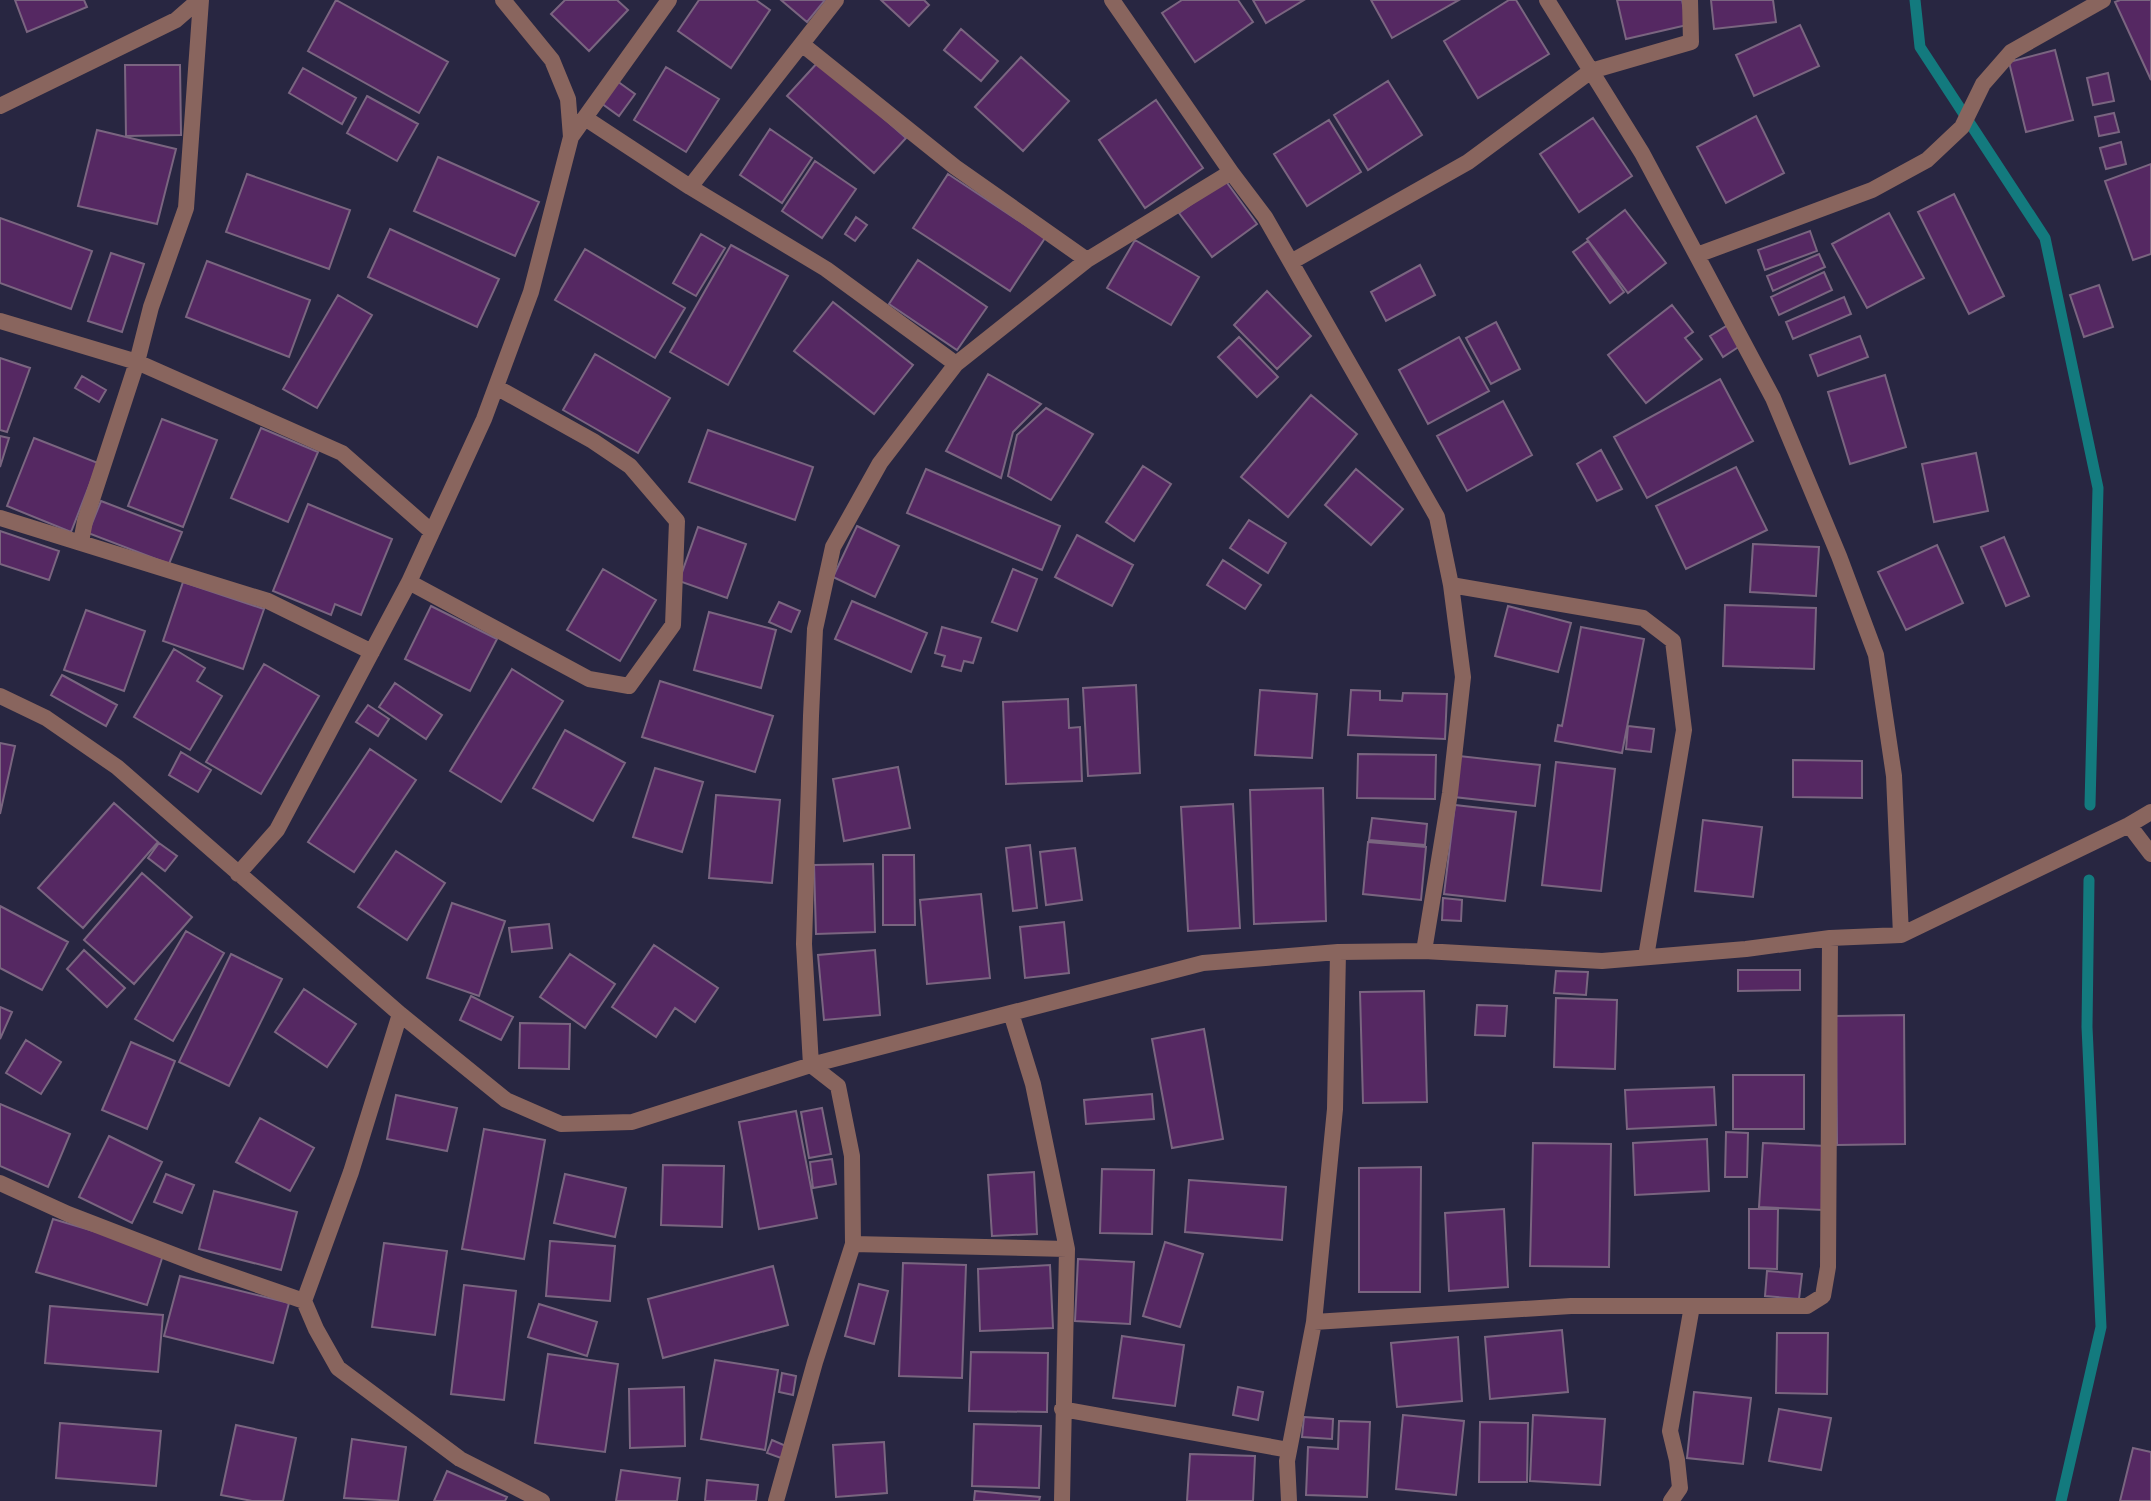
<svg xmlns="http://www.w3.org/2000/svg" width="2151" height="1501" viewBox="0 0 2151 1501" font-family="Mulish,sans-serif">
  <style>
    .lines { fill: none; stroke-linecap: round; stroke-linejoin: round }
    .stream { stroke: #137a7e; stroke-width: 11 }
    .building { fill: #552862; stroke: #7a6580; stroke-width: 2 }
    .minor { stroke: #89655e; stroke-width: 16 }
  </style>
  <rect width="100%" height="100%" fill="#282641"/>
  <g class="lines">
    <!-- stream -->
    <path class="stream" d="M1915 0 1920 47 2045 238 2098 488 2090 805
      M2061 1501 2101 1327 2087 1027 2089 880"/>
  </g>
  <!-- building -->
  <path class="building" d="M15 0H84L87 7 27 32Z
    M336 0 448 62 419 113 308 51Z
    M565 0H617L628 10 589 51 551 14Z
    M699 0H756L770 10 731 68 678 31Z
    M781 0H825L807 22Z
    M881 0H924L929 5 909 26Z
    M1182 0H1238L1253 22 1195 62 1162 13Z
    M1253 0H1304L1266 23Z
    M1371 0H1459L1392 38Z
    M1509 0H1516L1549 54 1478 98 1444 41Z
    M1617 0H1682L1687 25 1626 39Z
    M1711 0H1773L1776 22 1714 29Z
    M2120 0H2151V80L2115 2Z
    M1800 25 1819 66 1754 96 1736 55Z
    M961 29 998 61 981 81 944 50Z
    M2055 50 2073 120 2026 132 2009 62Z
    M1021 57 1069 101 1023 151 975 107Z
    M819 61 906 138 874 173 787 96Z
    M125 65H180L181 135 126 136Z
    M666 67 719 99 686 152 634 120Z
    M303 68 356 98 342 124 289 93Z
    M2108 73 2114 101 2093 105 2087 78Z
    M617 81 635 94 619 116 601 103Z
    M1388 81 1422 135 1368 170 1334 115Z
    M367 96 418 124 397 161 347 133Z
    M1156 100 1203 168 1145 208 1099 140Z
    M2114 113 2119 132 2099 136 2095 117Z
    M1756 116 1784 173 1726 203 1697 147Z
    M1593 118 1632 176 1579 212 1540 154Z
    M1329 120 1361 172 1307 206 1274 154Z
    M770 129 812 158 782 203 740 175Z
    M97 130 176 149 157 224 78 206Z
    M2121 142 2126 164 2106 169 2100 148Z
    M438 157 539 202 515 256 414 211Z
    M815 161 856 189 822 238 782 211Z
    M2151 164V254L2133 260 2105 181Z
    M247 174 350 210 329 269 226 232Z
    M948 174 1045 238 1010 291 913 228Z
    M1225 180 1257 224 1212 257 1179 213Z
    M1954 194 2004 296 1969 314 1918 212Z
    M1625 210 1666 263 1628 293 1587 239Z
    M1889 213 1924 278 1867 308 1832 244Z
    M856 217 867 225 855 241 845 234Z
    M0 218 92 251 71 309 0 283Z
    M390 229 499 279 477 327 368 277Z
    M1810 231 1817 251 1765 270 1758 250Z
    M701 234 725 248 696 296 673 283Z
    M1135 240 1199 277 1171 325 1107 288Z
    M1588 241 1624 292 1610 303 1573 252Z
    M731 245 788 276 728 385 670 352Z
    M585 249 685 308 655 358 555 300Z
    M111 253 144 264 122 332 88 321Z
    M1819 254 1825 267 1773 291 1767 276Z
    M918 260 987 307 957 350 889 304Z
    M207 261 310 300 289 357 186 317Z
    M1420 265 1435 295 1386 321 1371 292Z
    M1824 272 1832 290 1779 315 1771 297Z
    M2099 285 2113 327 2084 337 2070 295Z
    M1267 291 1311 336 1277 369 1234 325Z
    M338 295 372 315 317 408 283 389Z
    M1844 297 1851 314 1793 339 1786 322Z
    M833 302 913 365 874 414 794 351Z
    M1672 305 1693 332 1685 338 1702 359 1646 403 1608 355Z
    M1496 322 1520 369 1491 384 1466 338Z
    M1728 325 1740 346 1723 357 1710 336Z
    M1860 336 1868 357 1818 376 1810 355Z
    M1239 337 1278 377 1257 397 1218 357Z
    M1459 337 1489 391 1428 424 1399 370Z
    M595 354 670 398 638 453 563 410Z
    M0 358 30 368 7 432 0 430Z
    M988 374 1041 404 1013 432 1001 478 946 451Z
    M1885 375 1906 447 1850 464 1828 392Z
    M82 376 106 390 99 402 75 388Z
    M1720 379 1753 441 1647 498 1614 437Z
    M1311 395 1357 434 1288 517 1241 477Z
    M1503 401 1532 455 1467 491 1437 436Z
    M1046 408 1093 434 1051 500 1008 476 1017 435Z
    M162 419 217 440 183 527 128 506Z
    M261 428 318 452 288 522 231 498Z
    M708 430 813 467 795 520 689 482Z
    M0 436 9 438 0 467Z
    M34 438 98 463 71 532 7 506Z
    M1601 450 1622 489 1597 501 1577 464Z
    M1976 453 1988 511 1934 522 1922 464Z
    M1143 466 1171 484 1134 541 1106 522Z
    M1736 467 1767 530 1686 569 1656 506Z
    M926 469 1060 526 1042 570 907 513Z
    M1356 469 1403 509 1371 545 1325 505Z
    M101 501 182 532 169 564 88 533Z
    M308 504 392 539 361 615 335 604 331 615 273 591Z
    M1249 520 1286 543 1268 573 1230 548Z
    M857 526 899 546 875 597 833 577Z
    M698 527 746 544 727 598 679 581Z
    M0 531 59 551 49 580 0 564Z
    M1077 535 1133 565 1112 606 1055 577Z
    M2004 537 2029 596 2006 606 1981 547Z
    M1753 544 1819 547 1816 596 1750 592Z
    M1937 545 1963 603 1906 630 1878 572Z
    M1223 560 1261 585 1245 609 1207 585Z
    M603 569 656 600 620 661 567 630Z
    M1013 569 1037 579 1017 631 992 622Z
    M183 582 264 609 243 669 163 641Z
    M852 601 927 633 911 672 835 639Z
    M779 602 800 611 791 632 769 622Z
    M1725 605 1816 608 1814 669 1723 666Z
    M431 606 497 639 470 691 405 659Z
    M1508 606 1571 623 1558 672 1495 656Z
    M86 610 145 631 124 691 64 670Z
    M709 612 776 630 761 688 694 670Z
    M942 627 981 638 973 663 964 661 961 671 942 666 945 656 935 653Z
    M1581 627 1644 639 1622 753 1555 741 1558 725 1562 726Z
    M174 649 205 668 197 681 222 696 190 750 134 717Z
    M264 664 319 696 261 794 206 762Z
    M512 669 563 701 501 802 450 771Z
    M62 675 117 705 106 726 51 695Z
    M660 681 773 716 755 772 642 737Z
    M395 683 442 715 426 739 379 707Z
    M1136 685 1140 773 1088 776 1083 688Z
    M1260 690 1317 694 1312 758 1255 755Z
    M1351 690 1380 691V700L1402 701 1403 693 1447 694 1445 739 1348 735Z
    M1068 699 1069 728 1080 727 1082 781 1006 784 1003 702Z
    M368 705 389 719 378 736 356 722Z
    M1628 726 1654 729 1651 752 1626 749Z
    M565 730 625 763 593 821 533 788Z
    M0 743 15 746 0 814Z
    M370 749 416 780 354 872 308 842Z
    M181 752 211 770 198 792 169 775Z
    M1358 754 1436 755 1435 799 1357 798Z
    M1459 756 1540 765 1535 806 1454 797Z
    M1793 760 1862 761V798L1793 797Z
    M1556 762 1615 769 1601 891 1542 885Z
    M898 767 910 828 844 841 833 779Z
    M655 768 703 782 682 852 633 837Z
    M1323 788 1326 921 1254 924 1250 790Z
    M716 795 780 800 772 883 709 878Z
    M114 803 158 842 83 928 38 888Z
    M1233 804 1240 928 1188 931 1181 807Z
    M1455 805 1516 812 1505 901 1444 894Z
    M1372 818 1427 824 1425 845 1369 840Z
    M1703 820 1762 827 1753 897 1695 891Z
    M1368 842 1426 847 1421 900 1363 894Z
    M159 843 177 856 165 871 148 858Z
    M1030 845 1037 908 1013 911 1006 848Z
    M1075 848 1082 900 1046 905 1040 852Z
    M396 851 445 883 407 940 358 907Z
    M883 855H914L915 925H883Z
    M873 864 875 932 816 934 814 865Z
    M142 873 192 917 134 984 84 940Z
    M981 894 990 978 927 984 920 900Z
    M1443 898 1462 900 1461 921 1442 920Z
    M452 903 505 921 479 996 427 978Z
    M0 906 68 942 42 990 0 968Z
    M1064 922 1069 973 1025 978 1020 927Z
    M549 924 552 948 512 952 509 928Z
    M186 931 224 953 173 1041 135 1019Z
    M654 945 718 988 695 1022 675 1008 656 1037 612 1007Z
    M84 950 125 988 107 1007 67 969Z
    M875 950 880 1015 824 1020 818 955Z
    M231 954 282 979 229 1086 179 1062Z
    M570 954 615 984 585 1028 540 997Z
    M1738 970H1800V990L1738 991Z
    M1556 971 1588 972 1586 995 1554 993Z
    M304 989 356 1024 327 1067 275 1032Z
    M1424 991 1427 1102 1363 1103 1360 992Z
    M471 996 513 1017 501 1040 460 1020Z
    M1556 998 1617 1000 1615 1069 1554 1067Z
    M1477 1005 1507 1006 1505 1036 1475 1035Z
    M0 1007 12 1012 0 1039Z
    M1904 1015 1905 1144 1837 1145 1836 1016Z
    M520 1023 570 1024 569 1069 519 1068Z
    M1204 1029 1223 1139 1172 1148 1152 1039Z
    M26 1040 61 1062 41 1094 6 1073Z
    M131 1042 175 1061 147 1129 102 1110Z
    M1733 1075H1804V1129H1733Z
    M1714 1087 1716 1125 1627 1129 1625 1090Z
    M1152 1094 1154 1119 1086 1124 1084 1100Z
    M396 1095 457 1108 447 1151 387 1139Z
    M0 1104 70 1134 48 1187 0 1166Z
    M822 1108 831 1154 809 1158 801 1112Z
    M796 1111 817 1218 759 1229 739 1122Z
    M260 1118 314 1148 290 1191 236 1162Z
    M484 1129 545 1140 524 1259 462 1249Z
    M1726 1132 1748 1133 1747 1177H1725Z
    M109 1136 162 1162 132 1223 79 1197Z
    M1707 1139 1709 1191 1635 1195 1633 1143Z
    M1533 1143 1611 1144 1609 1267 1530 1266Z
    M1763 1143 1826 1146 1823 1210 1759 1207Z
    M832 1159 836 1184 813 1188 810 1162Z
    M663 1165 724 1166 722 1227 661 1225Z
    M1421 1167 1420 1292H1359V1168Z
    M1102 1169 1154 1170 1152 1234 1100 1233Z
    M1034 1172 1037 1234 992 1236 988 1175Z
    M166 1174 194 1185 182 1213 154 1202Z
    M565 1174 626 1188 615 1237 554 1223Z
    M1189 1180 1286 1187 1282 1240 1185 1232Z
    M214 1191 297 1212 281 1270 199 1249Z
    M1504 1209 1508 1287 1449 1291 1445 1213Z
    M1749 1209H1778L1777 1269 1749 1268Z
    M53 1219 164 1252 147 1305 36 1272Z
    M550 1241 615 1246 610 1301 546 1296Z
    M1165 1242 1203 1254 1180 1327 1143 1316Z
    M384 1243 447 1251 435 1335 372 1327Z
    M1078 1259 1134 1262 1130 1324 1075 1321Z
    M903 1263 966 1265 962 1378 899 1376Z
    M1050 1265 1053 1328 980 1331 978 1269Z
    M773 1266 788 1325 663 1358 648 1299Z
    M1767 1271 1802 1274 1799 1299 1765 1296Z
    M180 1276 289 1303 273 1363 164 1336Z
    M859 1284 888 1291 874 1344 845 1336Z
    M464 1285 516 1291 504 1400 451 1394Z
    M539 1304 597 1322 587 1356 528 1337Z
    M50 1306 163 1315 158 1372 45 1363Z
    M1562 1330 1568 1392 1490 1399 1485 1337Z
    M1777 1333H1828L1827 1394 1776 1393Z
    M1122 1336 1184 1345 1175 1406 1113 1398Z
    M1458 1337 1462 1401 1397 1407 1391 1343Z
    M971 1352 1048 1353 1047 1412 969 1411Z
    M548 1354 618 1364 605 1452 535 1443Z
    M715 1360 778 1370 765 1450 701 1439Z
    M782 1373 796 1376 793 1395 779 1392Z
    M684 1387 685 1446 630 1448 629 1389Z
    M1238 1387 1263 1392 1258 1420 1233 1415Z
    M1694 1392 1751 1398 1743 1464 1687 1458Z
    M1779 1409 1831 1418 1821 1470 1769 1461Z
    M1403 1415 1464 1421 1456 1495 1396 1489Z
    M1533 1415 1605 1419 1600 1485 1530 1481Z
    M1304 1417 1333 1419 1332 1439 1302 1437Z
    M1339 1421 1370 1422 1367 1497 1306 1495 1308 1447 1338 1449Z
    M1480 1422 1528 1423 1527 1482H1479Z
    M60 1423 161 1431 156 1486 56 1478Z
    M974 1424 1041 1426 1039 1488 972 1486Z
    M236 1425 296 1438 283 1501H252L221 1495Z
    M352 1439 406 1447 398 1501 344 1498Z
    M772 1440 786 1446 781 1458 767 1453Z
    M884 1442 887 1493 836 1497 833 1445Z
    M2133 1448 2151 1452V1501H2120Z
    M1190 1454 1255 1456 1253 1501H1187Z
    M621 1470 680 1478 677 1501H616Z
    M447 1471 507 1497 505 1501H434Z
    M707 1480 758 1485 756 1501H705Z
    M975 1491 1040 1497 1039 1501H974Z"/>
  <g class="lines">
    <!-- minor -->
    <path class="minor" d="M503 0 552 60 568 99 571 137
      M1112 0 1231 172 1265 217 1437 517 1451 585 1463 677 1450 793 1424 951
      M1547 0 1642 153 1773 398 1839 556 1876 655 1894 776 1901 935
      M803 45 955 167 1087 260
      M0 106 176 20 199 0
      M585 118 690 187 826 269 956 364
      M690 187 836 0
      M1697 255 1872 190 1927 160 1962 127 1983 84 2011 52 2103 0
      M1291 262 1468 162 1591 71 1691 42 1690 0
      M0 321 137 362 342 453 432 532
      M0 518 268 601 372 652
      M81 542 85 521 137 362 151 307 186 208 201 0
      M409 582 589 679 629 686 673 625 677 521 630 466 593 441 496 387
      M1451 585 1643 618 1673 641 1684 730 1646 957
      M0 696 46 718 117 767 400 1014 506 1100 561 1124 632 1122 811 1065 1203 963 1338 952 1424 951 1602 961 1746 949 1830 938 1901 935 2129 825 2151 812
      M2129 825 2151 854
      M238 874 277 830 409 582 484 419 531 292 571 137 669 0
      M1011 1013 1033 1084 1067 1249 1062 1501
      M0 1183 68 1214 200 1265 304 1301 316 1329 338 1368 460 1459 542 1501
      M853 1244 1067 1249
      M304 1301 351 1172 400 1014
      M1314 1322 1571 1306H1807L1823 1296 1828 1267 1830 938
      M1062 1409 1289 1450
      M776 1501 815 1362 853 1244 852 1156 838 1086 811 1065 804 944 811 716 815 629 833 547 880 463 956 364 1087 260 1231 172
      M1289 1501 1287 1461 1314 1322 1335 1109 1338 952
      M1671 1501 1680 1488 1677 1460 1670 1431 1692 1306"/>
  </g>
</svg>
